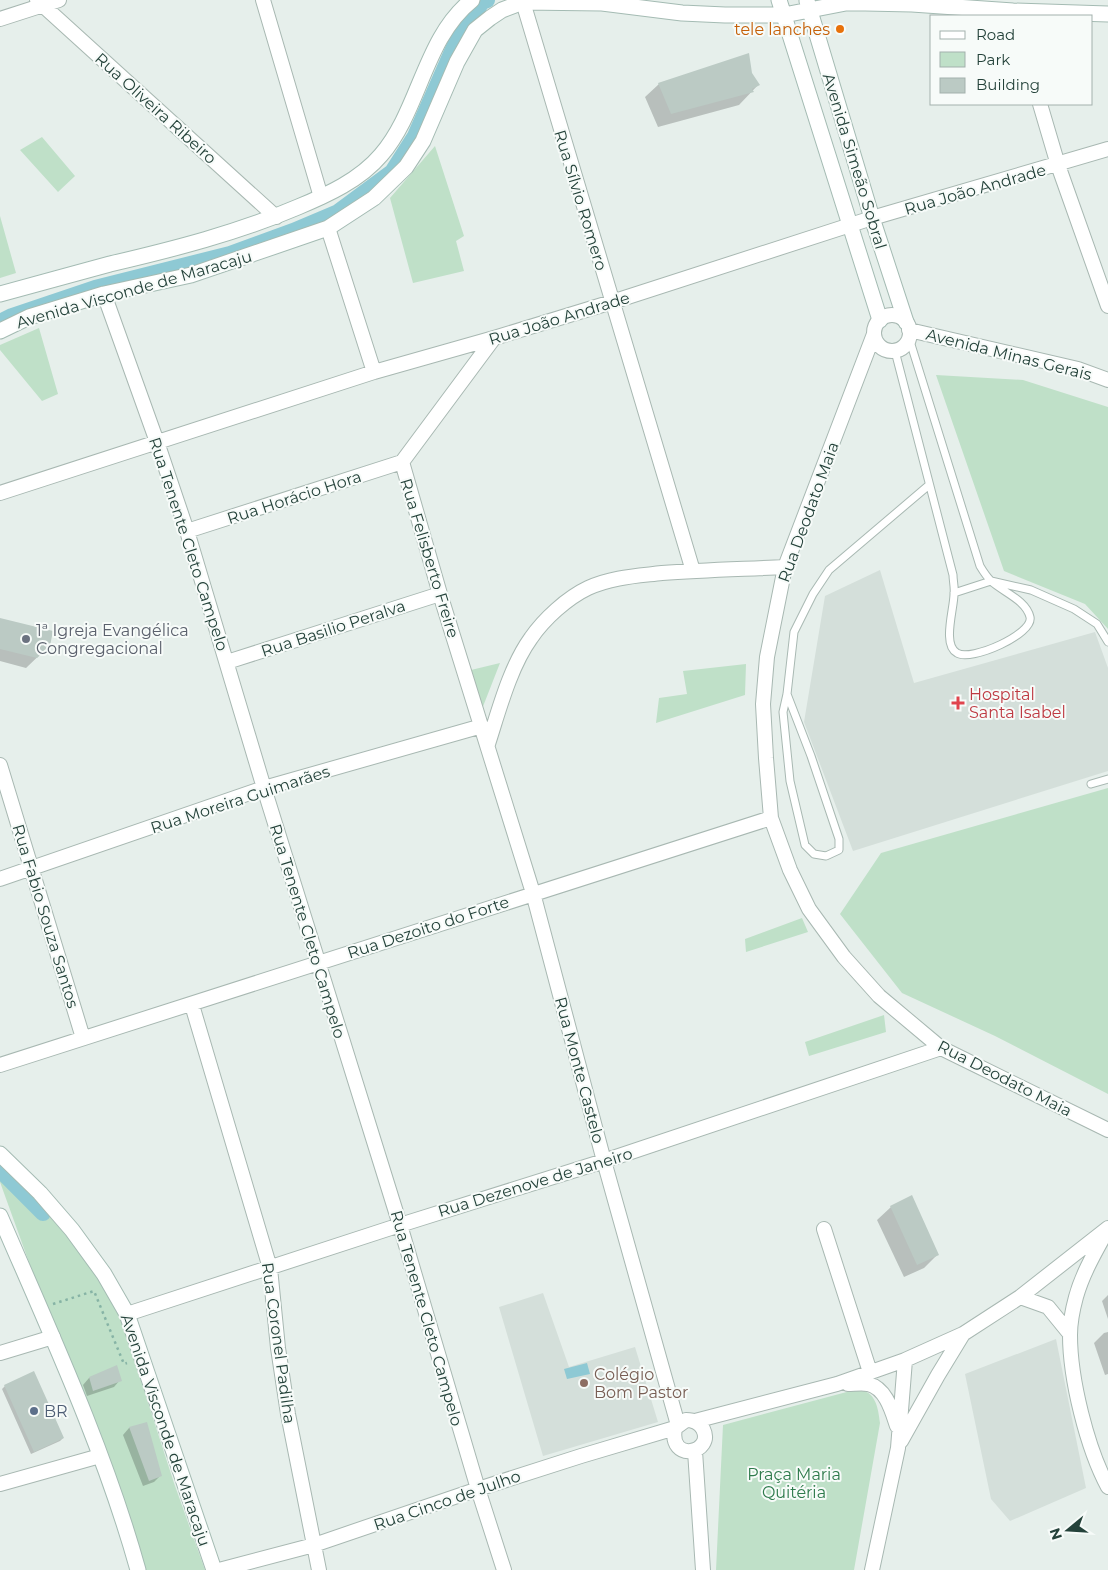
<svg xmlns="http://www.w3.org/2000/svg" width="1108" height="1570" viewBox="0 0 1108 1570" font-family="Montserrat,sans-serif">
  <style>
    .built { fill: #d4dfda }
    .green { fill: #bfe0c8 }
    .water { fill: #8ec9d4 }
    .shadow { fill: #0003 }
    .lines { fill: none; stroke-linecap: round; stroke-linejoin: round }
    .canal { stroke: #8ec9d4; stroke-width: 16 }
    .building { fill: #bbcac4 }
    .lane-casing { stroke: #a8b8b2; stroke-width: 9 }
    .street-casing { stroke: #a8b8b2; stroke-width: 16 }
    .secondary-casing { stroke: #a4bbb3; stroke-width: 17 }
    .path { stroke: #86b3a5; stroke-width: 2.5; stroke-dasharray: 2.5 4; stroke-linecap: butt }
    .lane { stroke: #fff; stroke-width: 7 }
    .street { stroke: #fff; stroke-width: 14 }
    .secondary { stroke: #fff; stroke-width: 15 }
    .food-dot { fill: #e8710a; stroke: #f7fbf9; stroke-width: 2 }
    .worship-dot { fill: #6b7280; stroke: #f7fbf9; stroke-width: 2 }
    .health-dot { fill: #e0444e; stroke: #f7fbf9; stroke-width: 2 }
    .education-dot { fill: #8d6e63; stroke: #f7fbf9; stroke-width: 2 }
    .service-dot { fill: #5c6f8a; stroke: #f7fbf9; stroke-width: 2 }
    .labels { text-anchor: middle; stroke-width: 4; stroke-linejoin: round; paint-order: stroke }
    .food-label { font-size: 16px; fill: #c56008; stroke: #f7fbf9; text-anchor: end }
    .street-label { font-size: 16px; fill: #24423a; stroke: #f7fbf9 }
    .worship-label { font-size: 16px; fill: #5b616d; stroke: #f7fbf9; text-anchor: start }
    .health-label { font-size: 16px; fill: #be3a42; stroke: #f7fbf9; text-anchor: start }
    .education-label { font-size: 16px; fill: #785e54; stroke: #f7fbf9; text-anchor: start }
    .service-label { font-size: 16px; fill: #4e5e75; stroke: #f7fbf9; text-anchor: start }
    .park-label { font-size: 16px; fill: #2d7a4b; stroke: #f7fbf9 }
  </style>
  <rect width="100%" height="100%" fill="#e6efeb"/>
  <!-- built -->
  <path class="built" d="M880 570 914 683 1095 632 1108 668V771L853 851 804 722 825 596Z
    M543 1293 569 1367 635 1347 658 1422 543 1456 499 1307Z
    M1056 1339 1086 1488 1010 1521 991 1499 965 1374Z"/>
  <!-- green -->
  <path class="green" d="M42 137 75 176 58 192 20 150Z
    M435 146 464 236 456 241 464 271 413 283 390 198Z
    M0 216 16 273 0 278Z
    M39 328 58 394 42 401 0 350V345Z
    M936 375 1023 380 1108 407V629L1085 604 1004 571Z
    M500 663 482 709 471 670Z
    M746 664 745 695 656 723 659 698 687 694 683 671Z
    M1108 788V1094L995 1036 902 993 840 914 881 853Z
    M802 918 808 932 746 952 745 939Z
    M884 1015 886 1032 809 1056 805 1042Z
    M0 1177 40 1216 46 1212 95 1270 121 1319 174 1483 205 1570H145L132 1523 104 1445 48 1315 0 1182Z
    M858 1389C876 1392 878 1407 880 1423L854 1570H716L723 1425Z"/>
  <!-- water -->
  <path class="water" d="M587 1363 590 1374 567 1379 564 1369Z"/>
  <!-- shadow -->
  <path class="shadow" d="M751 73 758 85 739 105 658 127 645 97 659 84Z
    M0 619 49 646 26 668 0 661Z
    M891 1207 938 1254 924 1268 904 1277 877 1220Z
    M1108 1295V1319L1102 1301Z
    M1108 1332V1374L1105 1375 1094 1343 1104 1333Z
    M116 1367 120 1380 114 1387 87 1396 83 1385 89 1378Z
    M5 1386 63 1438 60 1441 31 1454 2 1389Z
    M146 1423 161 1475 154 1482 143 1486 123 1435 129 1428Z"/>
  <g class="lines">
    <!-- canal -->
    <path class="canal" d="M0 322 12 316 95 288 230 254 293 231 338 212 392 172 415 136 457 40 482 2 487 0
      M0 1170 43 1213"/>
  </g>
  <!-- building -->
  <path class="building" d="M749 53 752 73 760 85 752 89 754 92 671 114 658 83Z
    M0 618 53 631 50 646 37 658 0 649Z
    M912 1195 939 1255 917 1265 890 1206Z
    M117 1365 122 1381 93 1391 89 1377Z
    M34 1371 64 1438 34 1452 4 1385Z
    M147 1422 162 1476 149 1481 129 1427Z"/>
  <g class="lines">
    <!-- lane casing -->
    <g class="lane-casing">
      <path id="lane" d="M895 351 953 575C953 581 955 588 954 594 954 609 942 645 957 653 971 662 1034 634 1030 617 1026 600 1003 592 991 581 987 577 983 571 980 566L909 338
        M954 593 991 581 1031 590 1074 609 1097 624 1108 642
        M787 694 811 756 839 839V850L826 856 814 854 805 845 790 781 783 712 787 694 794 632 813 594 829 570 929 485
        M1091 784 1108 779"/>
    </g>
    <!-- street casing -->
    <g class="street-casing">
      <path id="street" d="M37 0 276 217
        M263 0 321 197
        M523 2 693 571
        M0 19 59 0
        M1040 104 1058 165 1108 306
        M328 228 374 372
        M104 294 157 442 187 531 264 788 400 1225 478 1489 504 1570
        M874 333a18 18 0 1 1 36 0a18 18 0 1 1-36 0Z
        M909 330 1078 369 1108 380
        M874 334 785 567 767 657 763 704 766 758 771 818 790 870 809 909 844 957 879 996 941 1048 1108 1130
        M402 462 440 594 533 893 604 1161 678 1425
        M402 462 494 338
        M0 493 374 372 494 338 612 302 872 218 1108 149
        M187 531 402 462
        M227 662 440 594
        M488 744C499 710 510 667 531 638 544 619 567 598 588 588 612 577 637 576 662 573 703 570 744 569 785 567
        M0 765 83 1038
        M0 879 264 788 482 726
        M192 1005 270 1268 278 1348 288 1414 319 1570
        M0 1065 771 818
        M824 1229 870 1372
        M1105 1234C1094 1254 1082 1275 1076 1297 1073 1308 1070 1323 1070 1335 1070 1379 1087 1448 1108 1487
        M1020 1297 1048 1307 1070 1334
        M127 1314 400 1225 604 1161 941 1048
        M0 1353 53 1337
        M848 1384C854 1384 862 1383 868 1384 886 1388 892 1411 897 1426
        M695 1421 837 1384 905 1360 963 1334 1020 1297 1108 1228
        M901 1441 938 1375 963 1334
        M695 1451 703 1570
        M0 1484 100 1456
        M219 1570 314 1545 478 1489 581 1456 675 1428 686 1420C693 1420 699 1422 703 1429 715 1453 668 1464 675 1428
        M872 1570 898 1448 905 1360"/>
    </g>
    <!-- secondary casing -->
    <g class="secondary-casing">
      <path id="secondary" d="M779 0 880 320
        M807 1 872 218 906 322
        M0 294C37 284 73 274 110 264 174 249 237 233 298 207 327 195 360 180 381 155 420 110 424 38 472 0
        M0 331 29 317 104 294 191 275 328 228 374 198 406 167 423 141 457 62 475 30 490 18 502 10 523 2 602 3 682 13 725 15H784L846 3H865L912 4 1013 11 1108 14
        M0 1154 40 1193 72 1230 104 1274 127 1314 214 1570
        M0 1216C50 1332 104 1448 138 1570"/>
    </g>
    <!-- path -->
    <path class="path" d="M53 1304 94 1291 124 1364 127 1363"/>
    <!-- lane -->
    <use href="#lane" class="lane"/>
    <!-- street -->
    <use href="#street" class="street"/>
    <!-- secondary -->
    <use href="#secondary" class="secondary"/>
  </g>
  <!-- markers -->
  <circle class="food-dot" cx="840" cy="29" r="5"/>
  <circle class="worship-dot" cx="26" cy="639" r="5"/>
  <path class="health-dot" d="M955.5 695.5h5v5h5v5h-5v5h-5v-5h-5v-5h5z"/>
  <circle class="education-dot" cx="584" cy="1383" r="5"/>
  <circle class="service-dot" cx="34" cy="1411" r="5"/>
  <g class="labels">
    <!-- food labels -->
    <g class="food-label">
      <text x="830" y="35">tele lanches</text>
    </g>
    <!-- street labels -->
    <g class="street-label">
      <text transform="translate(156 108) rotate(42)" y="6">Rua Oliveira Ribeiro</text>
      <text transform="translate(855 161) rotate(73)" y="6">Avenida Simeão Sobral</text>
      <text transform="translate(975 189) rotate(-16)" y="6">Rua João Andrade</text>
      <text transform="translate(581 200) rotate(73)" y="6">Rua Sílvio Romero</text>
      <text transform="translate(134 289) rotate(-16)" y="6">Avenida Visconde de Maracaju</text>
      <text transform="translate(559 318) rotate(-17)" y="6">Rua João Andrade</text>
      <text transform="translate(1009 354) rotate(14)" y="6">Avenida Minas Gerais</text>
      <text transform="translate(294 497) rotate(-18)" y="6">Rua Horácio Hora</text>
      <text transform="translate(808 512) rotate(-70)" y="6">Rua Deodato Maia</text>
      <text transform="translate(189 544) rotate(72)" y="6">Rua Tenente Cleto Campelo</text>
      <text transform="translate(430 558) rotate(73)" y="6">Rua Felisberto Freire</text>
      <text transform="translate(333 628) rotate(-18)" y="6">Rua Basilio Peralva</text>
      <text transform="translate(240 799) rotate(-18)" y="6">Rua Moreira Guimarães</text>
      <text transform="translate(46 916) rotate(73)" y="6">Rua Fabio Souza Santos</text>
      <text transform="translate(428 927) rotate(-18)" y="6">Rua Dezoito do Forte</text>
      <text transform="translate(308 931) rotate(73)" y="6">Rua Tenente Cleto Campelo</text>
      <text transform="translate(580 1070) rotate(75)" y="6">Rua Monte Castelo</text>
      <text transform="translate(1005 1078) rotate(27)" y="6">Rua Deodato Maia</text>
      <text transform="translate(535 1182) rotate(-17)" y="6">Rua Dezenove de Janeiro</text>
      <text transform="translate(427 1318) rotate(74)" y="6">Rua Tenente Cleto Campelo</text>
      <text transform="translate(279 1343) rotate(82)" y="6">Rua Coronel Padilha</text>
      <text transform="translate(166 1430) rotate(71)" y="6">Avenida Visconde de Maracaju</text>
      <text transform="translate(447 1500) rotate(-19)" y="6">Rua Cinco de Julho</text>
    </g>
    <!-- worship labels -->
    <g class="worship-label">
      <text x="36" y="636">1ª Igreja Evangélica<tspan x="36" dy="18">Congregacional</tspan></text>
    </g>
    <!-- health labels -->
    <g class="health-label">
      <text x="969" y="700">Hospital<tspan x="969" dy="18">Santa Isabel</tspan></text>
    </g>
    <!-- education labels -->
    <g class="education-label">
      <text x="594" y="1380">Colégio<tspan x="594" dy="18">Bom Pastor</tspan></text>
    </g>
    <!-- service labels -->
    <g class="service-label">
      <text x="44" y="1417">BR</text>
    </g>
    <!-- park labels -->
    <g class="park-label">
      <text x="794" y="1480">Praça Maria<tspan x="794" dy="18">Quitéria</tspan></text>
    </g>
  </g>
  <!-- legend -->
  <rect x="930" y="15" width="162" height="90" fill="#f7fbf9" stroke="#a3b1ad"/>
  <rect x="940" y="31" width="25" height="8" fill="#ffffff" stroke="#a3b1ad"/>
  <text x="976" y="40" font-size="15" fill="#24423a">Road</text>
  <rect x="940" y="52" width="25" height="15" fill="#bfe0c8" stroke="#a3b1ad"/>
  <text x="976" y="65" font-size="15" fill="#24423a">Park</text>
  <rect x="940" y="78" width="25" height="15" fill="#bbcac4" stroke="#a3b1ad"/>
  <text x="976" y="90" font-size="15" fill="#24423a">Building</text>
  <!-- north arrow -->
  <g transform="translate(1068 1530) rotate(252)" stroke="#f7fbf9" stroke-width="4" paint-order="stroke">
  <path d="M0-4L9 19L0 12L-9 19Z" fill="#24423a"/>
  <text y="-8" font-size="14" font-weight="bold" text-anchor="middle" fill="#24423a">N</text>
  </g>
</svg>
